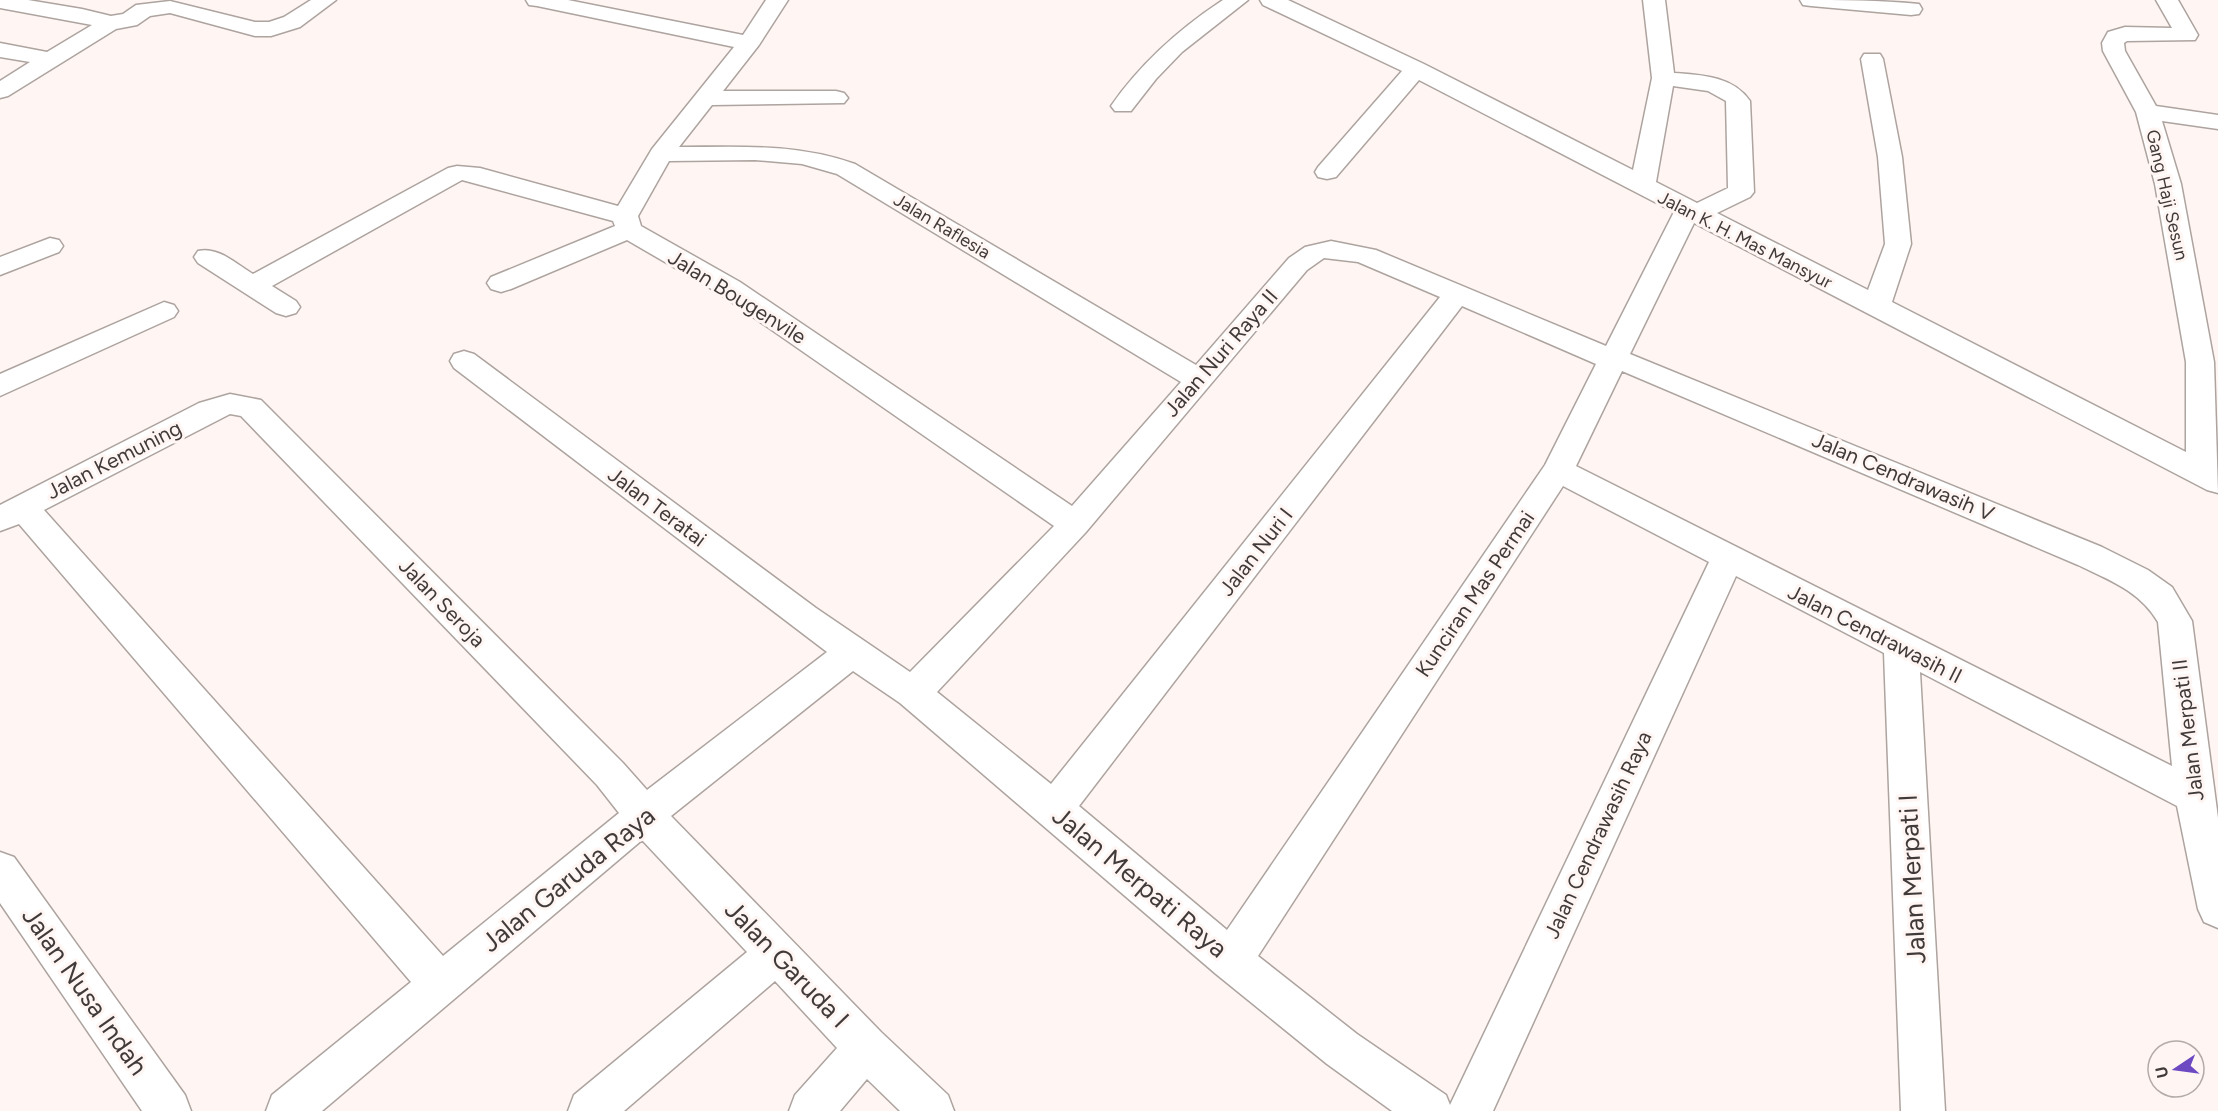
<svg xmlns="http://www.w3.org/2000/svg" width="2218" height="1111" viewBox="0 0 2218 1111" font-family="Figtree,sans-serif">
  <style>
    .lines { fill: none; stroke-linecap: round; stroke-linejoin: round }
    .minor-casing { stroke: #ada39f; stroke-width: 3 }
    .minor { fill: #fff; fill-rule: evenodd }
    .labels { text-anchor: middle; stroke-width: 6; stroke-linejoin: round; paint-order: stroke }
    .far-street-label { font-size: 18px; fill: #403b3a; stroke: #fff6f3 }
    .street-label { font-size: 21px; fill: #403b3a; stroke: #fff6f3 }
    .near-street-label { font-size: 26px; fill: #403b3a; stroke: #fff6f3 }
  </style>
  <rect width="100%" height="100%" fill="#fff6f3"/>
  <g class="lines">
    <!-- minor casing -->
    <g class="minor-casing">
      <path id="minor" d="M0 0H28L82 9 111 16 123 14 136 5 170 1 255 22H269L284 17 311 0H336L300 27 271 36H255L170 13 150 16 137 25 116 29 8 96 0 98V81L30 62 0 57V43L47 52 92 25 0 8Z
        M526 0H568L743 35 766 0H788L759 45 723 91H836L844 93 848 98 844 103 712 105 679 147C740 147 796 143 855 164L1196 365 1289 258 1305 247 1331 241 1376 250 1606 346 1674 212 1419 80 1336 177 1327 179 1318 177 1315 172 1318 167 1402 71 1263 5 1260 0H1288L1424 64 1633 170 1652 78 1643 0H1665L1674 73C1702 75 1733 76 1750 101L1754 192 1750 197 1717 213 1868 290 1885 244 1878 157 1861 59 1864 54H1880L1883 59 1902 157 1911 244 1892 302 2186 452V362L2155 184 2136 112 2103 51 2102 43 2108 32 2125 27 2172 28 2156 0H2178L2198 35 2195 40 2127 41 2124 43 2125 51 2156 106 2218 115V129L2162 121 2181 184 2214 362 2218 493 2207 490 1694 223 1630 354 2102 547 2148 570 2172 587 2192 621 2218 818V928L2204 922 2198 909 2177 806 1920 672 1945 1111H1901L1884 653 1736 576 1493 1111H1392L1327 1064 1216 974 900 703 853 671 671 816 881 1032 948 1095 954 1111H900L867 1079 840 1111H789L795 1095 837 1048 775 981 624 1111H568L574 1095 747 952 642 840 322 1111H266L272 1095 411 982 19 524 0 531V505L199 403 230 394 261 400 623 763 647 790 827 652 454 368 450 361 454 354 464 351 474 354 816 608 910 672 1054 526 720 294 627 240 511 289 501 292 491 289 487 283 491 277 615 226 613 221 462 180 272 286 296 301 300 307 296 313 286 316 276 313 198 263 194 257 198 251C218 246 236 264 253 274L448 168 457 166 480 168 618 206 652 149 734 47 537 6 529 5ZM1673 86 1708 91 1726 101 1728 188 1697 203 1656 182ZM755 160 802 164 837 174 1181 382 1072 506 740 282 641 226 638 216 669 161ZM1324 258 1358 262 1440 297 1051 784 937 692 1086 532 1307 270ZM1462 306 1596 364 1545 465 1227 930 1079 806ZM1622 371 2078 565C2109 580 2140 591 2158 622L2172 766 1576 466ZM230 414 241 416 597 785 619 813 443 956 44 510ZM1563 486 1709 562 1450 1105 1446 1095 1357 1034 1258 956Z
        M1223 0H1248L1182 52 1156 79 1131 111H1115L1111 106C1141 63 1179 29 1223 0Z
        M1800 0C1839 0 1881 0 1919 4L1922 9 1919 14 1911 15 1811 6 1803 5Z
        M50 238 59 240 63 246 59 252 0 275V257Z
        M164 302 174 305 178 311 174 317 0 396V374Z
        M0 852 14 857 185 1095 191 1111H142L0 903Z"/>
    </g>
    <!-- minor -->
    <use href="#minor" class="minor"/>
  </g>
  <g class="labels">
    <!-- far-street labels -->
    <g class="far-street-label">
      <text transform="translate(2167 195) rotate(77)" y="6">Gang Haji Sesun</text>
      <text transform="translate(942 226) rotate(31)" y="6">Jalan Raflesia</text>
      <text transform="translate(1745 240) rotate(27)" y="6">Jalan K. H. Mas Mansyur</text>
    </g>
    <!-- street labels -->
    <g class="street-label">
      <text transform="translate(737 297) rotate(32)" y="7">Jalan Bougenvile</text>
      <text transform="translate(1221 353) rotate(-49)" y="7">Jalan Nuri Raya II</text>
      <text transform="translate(114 460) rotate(-27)" y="7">Jalan Kemuning</text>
      <text transform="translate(1903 477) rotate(23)" y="7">Jalan Cendrawasih V</text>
      <text transform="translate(657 507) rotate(37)" y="7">Jalan Teratai</text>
      <text transform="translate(1256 552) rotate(-52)" y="7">Jalan Nuri I</text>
      <text transform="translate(1475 594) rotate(-56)" y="7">Kunciran Mas Permai</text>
      <text transform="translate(442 603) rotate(46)" y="7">Jalan Seroja</text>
      <text transform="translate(1875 634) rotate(27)" y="7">Jalan Cendrawasih II</text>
      <text transform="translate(2188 730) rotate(-97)" y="7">Jalan Merpati II</text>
      <text transform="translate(1598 835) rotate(-65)" y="7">Jalan Cendrawasih Raya</text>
    </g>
    <!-- near-street labels -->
    <g class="near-street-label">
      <text transform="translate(568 879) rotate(-39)" y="9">Jalan Garuda Raya</text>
      <text transform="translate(1912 879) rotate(-93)" y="9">Jalan Merpati I</text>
      <text transform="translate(1140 882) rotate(40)" y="9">Jalan Merpati Raya</text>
      <text transform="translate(787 964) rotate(46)" y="9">Jalan Garuda I</text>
      <text transform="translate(85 991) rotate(55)" y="9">Jalan Nusa Indah</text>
    </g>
  </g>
  <!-- north arrow -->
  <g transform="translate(2176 1069) rotate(257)"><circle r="28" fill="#fff6f3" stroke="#b3aba9" stroke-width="1.5"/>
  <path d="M0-4.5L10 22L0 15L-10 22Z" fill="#6d49c2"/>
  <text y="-9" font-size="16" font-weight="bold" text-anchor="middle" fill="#403b3a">U</text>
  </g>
</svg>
